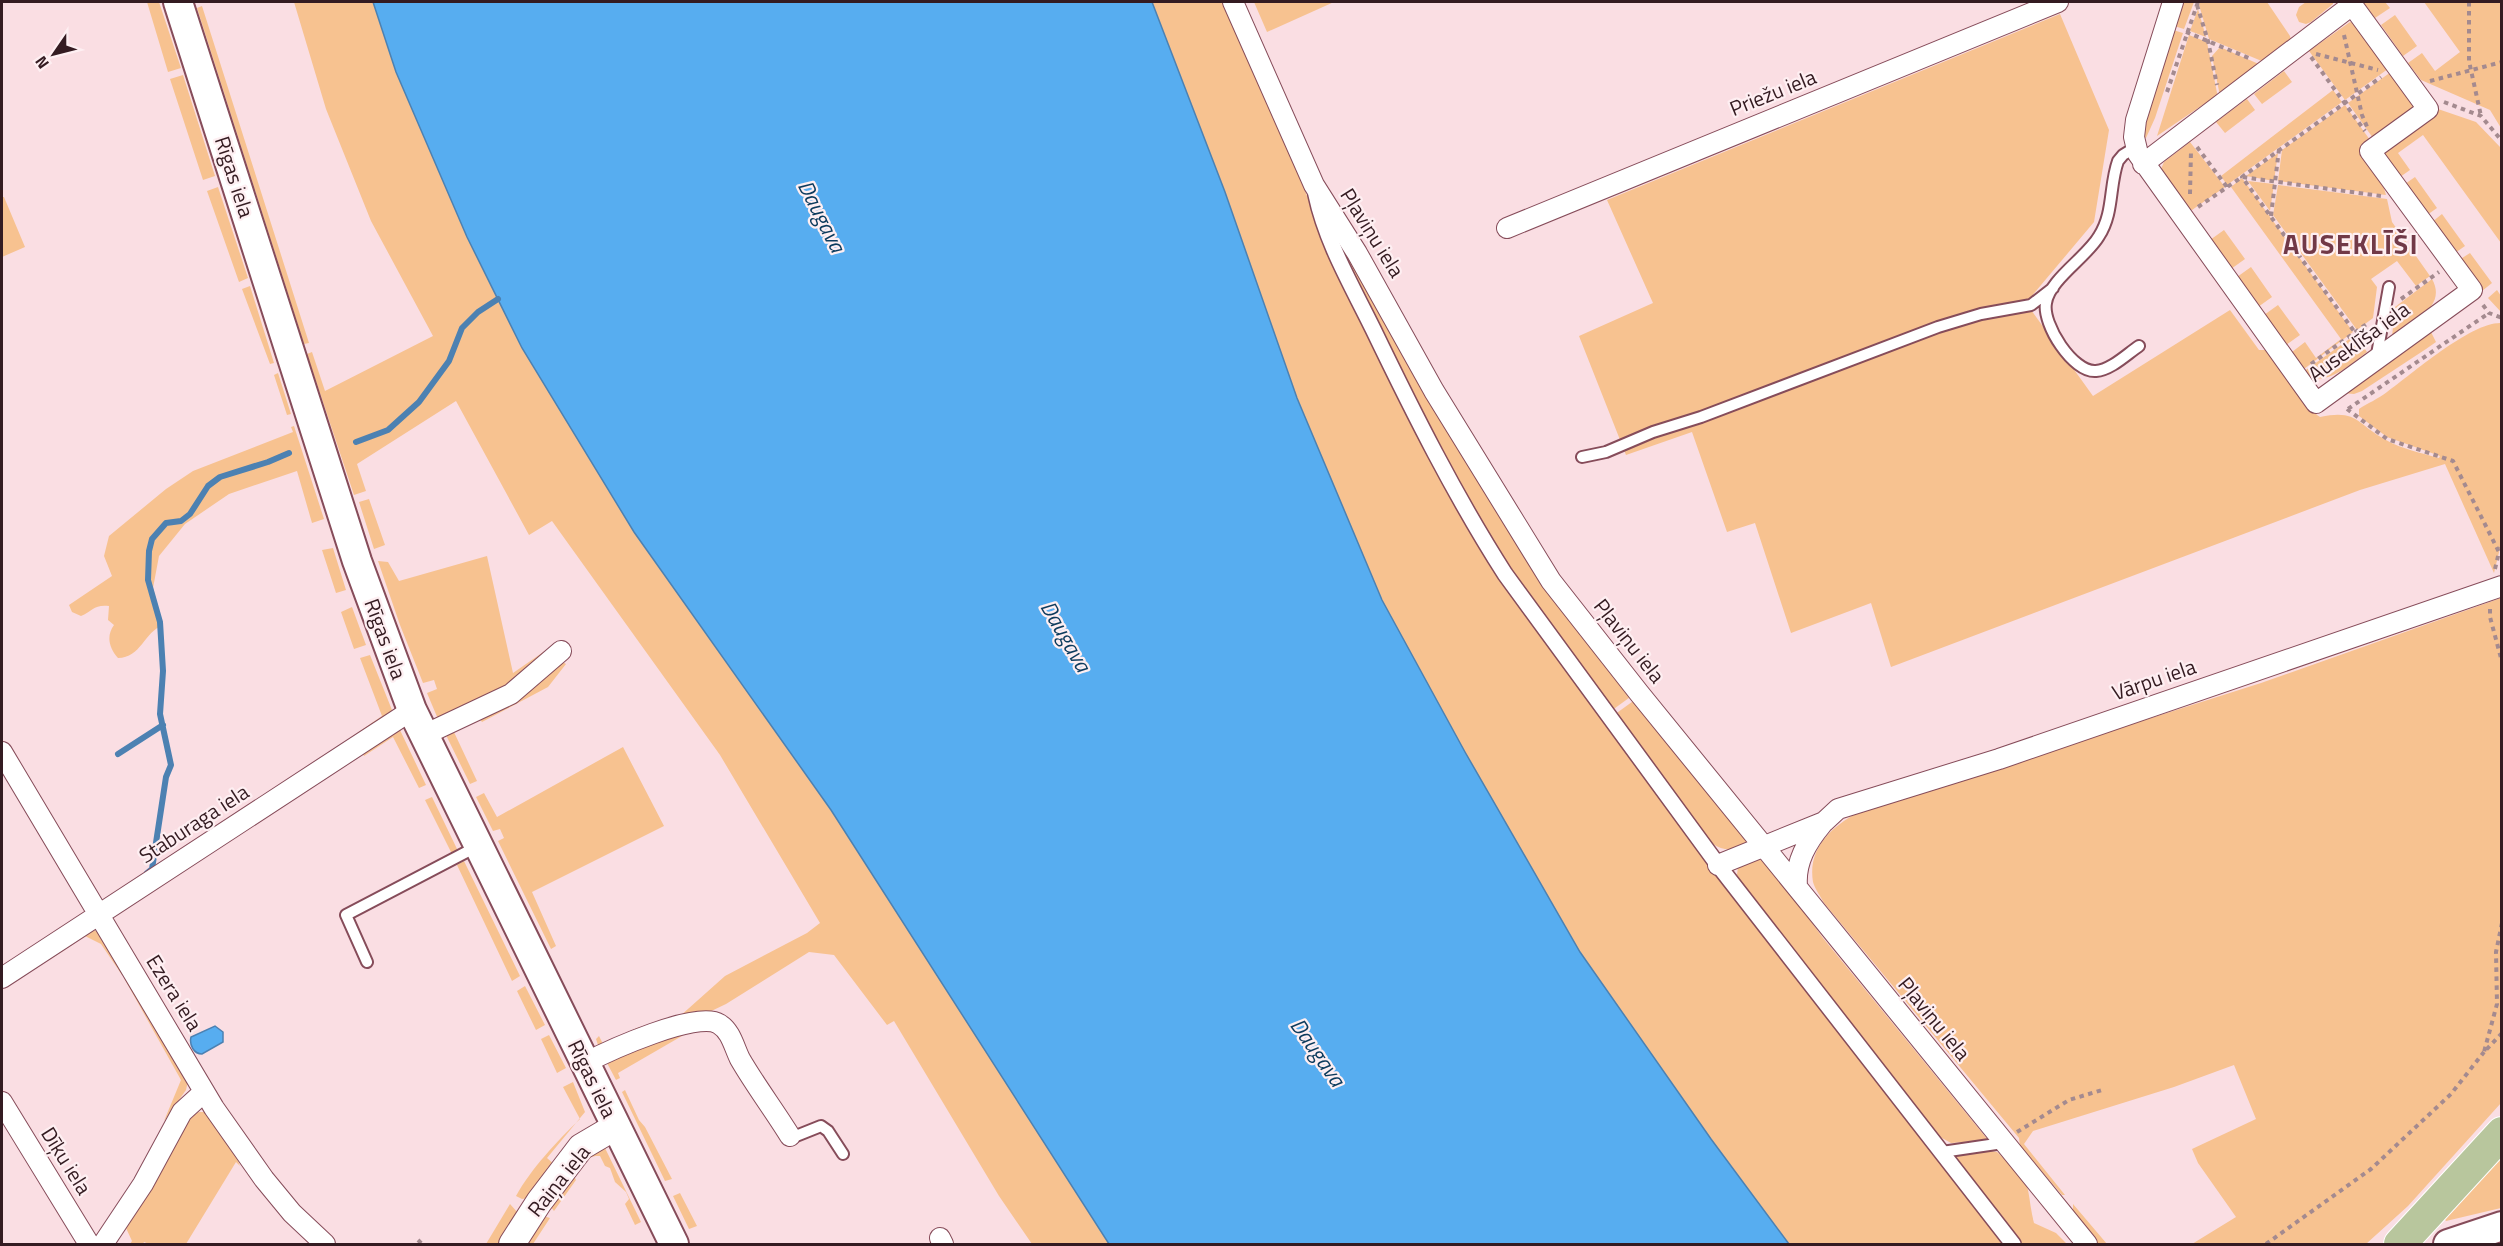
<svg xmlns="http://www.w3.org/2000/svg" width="2503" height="1246" viewBox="0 0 2503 1246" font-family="'Titillium Web',sans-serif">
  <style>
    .green { fill: #f7c290 }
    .water { fill: #57adf0; stroke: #4c81b2; stroke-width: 1.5 }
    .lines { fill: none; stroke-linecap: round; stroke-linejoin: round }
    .stream { stroke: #4c81b2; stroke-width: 6 }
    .service-casing { stroke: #864c5a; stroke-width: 14 }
    .pedestrian-casing { stroke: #864c5a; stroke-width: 18 }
    .minor-casing { stroke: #864c5a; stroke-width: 22 }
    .tertiary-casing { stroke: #864c5a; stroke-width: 28 }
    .secondary-casing { stroke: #864c5a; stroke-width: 32 }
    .primary-casing { stroke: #fff; stroke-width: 34 }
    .path { stroke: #a48a8f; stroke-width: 4; stroke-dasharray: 4.5 4.5; stroke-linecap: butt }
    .service { stroke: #fff; stroke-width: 10 }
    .pedestrian { stroke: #fff; stroke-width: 15 }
    .minor { stroke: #fff; stroke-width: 20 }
    .tertiary { stroke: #fff; stroke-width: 26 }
    .secondary { stroke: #fff; stroke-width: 28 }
    .primary { stroke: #b8c69d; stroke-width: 32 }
    .labels { text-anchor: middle; stroke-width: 4.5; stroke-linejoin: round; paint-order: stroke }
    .street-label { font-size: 21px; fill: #341b21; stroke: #feeff2 }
    .water-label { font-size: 22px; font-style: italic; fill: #0c3b5d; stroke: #feeff2 }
    .district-label { font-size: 27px; font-weight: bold; letter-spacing: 1.5px; fill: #713947; stroke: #feeff2 }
  </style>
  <rect width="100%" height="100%" fill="#fadee3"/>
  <!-- green -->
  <path class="green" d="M147 2H159L181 68 168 72Z
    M294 2H373L396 72 467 237 522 348 634 532 831 810 1109 1244H1032L999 1196 894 1021 887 1025 834 955 809 952 726 1004 703 1015 606 1044 598 1045 596 1039 599 1036 603 1044 637 1028 679 1017 725 976 807 933 820 923 720 755 552 521 529 535 456 401 357 464 366 491 354 495 307 354 312 352 325 391 433 336 371 221 326 109Z
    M1152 2H1229L1328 248 1458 508 2004 1244H1789L1711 1139 1580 952 1465 752 1382 600 1297 398 1225 192Z
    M1254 2H1334L1267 32Z
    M2182 2H2194L2184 29 2174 26Z
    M2200 2H2267L2290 36 2291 40 2264 62 2209 39 2199 5Z
    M2306 2H2333V4L2311 22 2306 24 2299 22 2296 15 2299 7Z
    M2363 2H2385L2390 8 2375 18Z
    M2424 2H2501V128L2490 110 2421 80 2408 63 2422 53 2435 71 2460 52Z
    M202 6 309 343 304 344 197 8Z
    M2198 9 2206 37 2190 31Z
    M2060 14 2109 130 2094 222 2026 303 2093 396 2230 310 2259 350H2266L2303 400 2317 415 2320 417C2358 409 2356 424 2386 440 2402 449 2421 453 2439 458L2440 456 2387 437 2359 416V409C2368 403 2378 399 2387 392 2412 374 2471 322 2501 323V544L2494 573 2445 464 2360 490 1891 667 1871 603 1791 633 1755 523 1727 532 1692 432 1626 455 1579 336 1653 303 1607 200Z
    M2395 15 2417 46 2403 56 2381 25Z
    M2350 22 2358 25 2392 66 2345 100 2309 51Z
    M2173 30 2183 33 2155 118 2146 138 2139 135Z
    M2189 35 2207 42 2218 98 2204 104 2157 136Z
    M2220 47 2261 65 2220 96 2212 56Z
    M2395 69 2414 106 2412 110 2373 138 2348 103Z
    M2284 71 2292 82 2262 104 2254 94Z
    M183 75 215 176 203 180 170 79Z
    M2333 90 2342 102 2227 185 2221 176Z
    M2247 99 2255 110 2225 133 2216 122Z
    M2345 105 2370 140 2386 195 2278 181 2282 150Z
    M2438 109 2476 122 2501 148V243L2423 135 2398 153 2410 170 2400 177 2382 152Z
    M2190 142 2225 187 2192 210 2188 209 2161 169 2164 162Z
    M2278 153 2274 181 2246 176Z
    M2415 177 2437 208 2427 215 2405 184Z
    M2242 178 2353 332 2304 369 2292 352 2305 342 2316 358 2341 339 2231 187Z
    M2248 181 2274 184 2270 211Z
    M2278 185 2387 199 2392 222 2430 276 2416 286 2397 261 2371 279 2377 287 2373 318 2357 330 2273 215Z
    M218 187 248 278 239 282 207 191Z
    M2 197H4L25 247 2 257Z
    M2442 214 2465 246 2455 253 2432 222Z
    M1328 218 1633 695 1611 711 1502 561 1423 419Z
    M2224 230 2245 259 2231 269 2210 240Z
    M2470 253 2492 283 2482 291 2459 260Z
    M2251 267 2272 297 2258 307 2237 277Z
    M2432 279C2448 307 2411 323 2392 337L2395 307Z
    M250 286 274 363 270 364 242 289Z
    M2497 290 2501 296V312L2488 298Z
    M2278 305 2300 335 2286 345 2264 315Z
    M2431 332 2436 342 2426 349 2362 391 2354 394 2342 393Z
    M2355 335 2367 352C2351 364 2322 391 2303 372Z
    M278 373 291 414 287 415 274 375Z
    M294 426 324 519 312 523 297 471 229 494 185 524 159 556 153 588 163 625C144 632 141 658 118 658 109 648 106 636 114 625L108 620 109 606C95 604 92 611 81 616L72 612 69 605 112 576 104 556 109 536 166 489 193 471 293 432 291 427Z
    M369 499 385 545 374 549 359 502Z
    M333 548 346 590 336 593 322 550Z
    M487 556 513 673 552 646 553 651 523 679 438 719 427 693 437 689 434 680 423 683 400 625 378 561 388 562 399 581Z
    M2501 598V1103L2408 1206 2366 1244H2192L2236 1217 2198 1163 2192 1149 2256 1119 2234 1065 2174 1087 2033 1131 2024 1144 2065 1195H2062L2020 1146 2019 1138 1824 903C1821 897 1815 889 1813 882 1807 846 1835 824 1863 810L2261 683Z
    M352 607 366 645 354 649 341 612Z
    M370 655 392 710 389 715 257 802 382 716 360 658Z
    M561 661 566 664 548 687 482 722 479 718Z
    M1636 699 1750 843C1738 850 1724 852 1713 844L1614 715Z
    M398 729 400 730 426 785 419 788 393 737 364 756 361 750Z
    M453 730 477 781 470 784 446 735Z
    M623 747 664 826 532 892 556 946 551 949 498 841 504 838 500 829 493 831 476 797 484 793 497 817Z
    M432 797 458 851 452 854 425 800Z
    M1756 857 1772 868 1823 938 1988 1140 1951 1143 1933 1133 1744 887 1737 875 1738 866Z
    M464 861 520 976 512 981 457 865Z
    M93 930 99 932 127 972 122 975 101 944 85 936 44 964Z
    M129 974 188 1081 186 1090 164 1121 181 1080 124 978Z
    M525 986 545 1025 536 1030 517 991Z
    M705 1026 718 1035 708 1030 694 1029 618 1073 620 1078 616 1080 607 1063 643 1044Z
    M549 1035 566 1068 557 1073 541 1039Z
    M573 1082 585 1112 547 1158 555 1165 528 1198 522 1199 516 1196C531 1169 557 1141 580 1119L563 1087Z
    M625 1090 639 1120 645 1127 672 1179 665 1181 622 1092Z
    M199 1112H206L232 1146 240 1166 236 1162 186 1244H149L144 1242 143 1244H130L132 1241 126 1228 130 1219 190 1117Z
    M597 1148H605L641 1222 635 1225 625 1204 629 1199 626 1192 615 1182 610 1168 605 1166 600 1156C585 1155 581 1166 574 1176L576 1180 554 1211 550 1206V1200L585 1155Z
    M2501 1149V1208L2446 1221 2444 1218Z
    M1986 1150 1997 1152C2007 1161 2025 1176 2028 1190 2030 1200 2031 1212 2034 1223L2056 1233 2067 1244H2019L1951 1156 1970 1151Z
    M680 1193 697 1226 689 1229 673 1196Z
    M510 1204 518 1213 501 1244H486Z
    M2073 1204 2107 1244H2097L2073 1214Z
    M540 1215 550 1218 533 1244H521Z"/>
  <!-- water -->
  <path class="water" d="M373 2H1152L1225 192 1297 398 1382 600 1465 752 1580 952 1711 1139 1789 1244H1109L831 810 634 532 522 348 467 237 396 72Z
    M215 1026 223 1032V1042L202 1054C194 1054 189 1045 191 1037Z"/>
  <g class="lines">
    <!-- stream -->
    <path class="stream" d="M356 442 388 430 419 402 449 361 462 328 478 312 498 299
      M118 754 163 725
      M147 873 152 869 166 777 171 765 160 714 163 671 160 622 148 580 149 551 152 539 166 523 181 521 190 514 208 486 220 477 268 462 289 453"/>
    <!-- service casing -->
    <g class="service-casing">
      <path id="service" d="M2136 147 2123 155 2118 161C2109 186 2114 213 2099 236 2087 257 2049 280 2046 303 2042 324 2073 373 2096 371 2111 370 2127 354 2139 346
        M2376 360 2389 287
        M1582 457 1606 452 1653 432 1701 417 1938 327 1981 314 2031 305 2053 288
        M367 962 346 915 478 846
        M790 1136H796L821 1126 828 1131 843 1154
        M1942 1152 2003 1143"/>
    </g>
    <!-- pedestrian casing -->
    <g class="pedestrian-casing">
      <path id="pedestrian" d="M1316 195C1326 242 1352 286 1373 329 1413 412 1455 496 1505 574L1718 865 2013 1244"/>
    </g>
    <!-- minor casing -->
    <g class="minor-casing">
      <path id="minor" d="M1233 2 1314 185 1357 253 1434 391 1551 581 1639 693 2087 1244
        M2173 2 2136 120 2134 137 2138 154 2316 403 2472 290 2370 151 2428 109 2350 2
        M2143 164 2352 5
        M1507 228 2058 2
        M424 735 511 694 561 651
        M2 752 214 1108 264 1179 292 1213 325 1244
        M1718 865 1824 822 1838 809 1999 759 2502 586
        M1797 886C1795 862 1807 842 1822 824
        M2 978 412 710
        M585 1063C608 1051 697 1010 719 1024 731 1031 734 1047 740 1059 755 1085 774 1110 790 1136
        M2 1102 89 1244
        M940 1238 943 1244
        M103 1244 143 1184 182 1112 204 1092"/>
    </g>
    <!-- tertiary casing -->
    <g class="tertiary-casing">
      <path id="tertiary" d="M512 1244 539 1202 581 1147 615 1127"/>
    </g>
    <!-- secondary casing -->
    <g class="secondary-casing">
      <path id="secondary" d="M178 2 357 561 412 710 674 1244
        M2448 1244 2502 1226"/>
    </g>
    <!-- primary casing -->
    <g class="primary-casing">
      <path id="primary" d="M2400 1244 2502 1133"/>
    </g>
    <!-- path -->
    <path class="path" d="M2469 2V61L2481 116
      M2197 5 2208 41 2217 85
      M2186 32 2251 59
      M2344 35 2362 115 2368 129
      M2316 54 2378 70
      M2311 57 2365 131
      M2430 81 2502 62
      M2167 92 2198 2
      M2444 102 2481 116 2502 141
      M2197 147 2227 187
      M2190 194 2191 151
      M2198 207 2242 177 2381 196
      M2271 216 2279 149
      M2401 299 2439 272
      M2483 305 2489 313 2502 318
      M2364 345 2242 177 2381 77
      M2311 364 2368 323
      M2347 409 2387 439 2453 461 2499 552 2502 547
      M2348 409 2489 313
      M2495 569 2499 552
      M2490 609V617L2502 662
      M2502 923 2496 952 2497 1004 2484 1052 2502 1033
      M2017 1132 2069 1100 2102 1090
      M418 1240 422 1244
      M2266 1244 2371 1169 2451 1094 2484 1052"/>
    <!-- service -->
    <use href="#service" class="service"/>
    <!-- pedestrian -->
    <use href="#pedestrian" class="pedestrian"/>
    <!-- minor -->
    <use href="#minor" class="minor"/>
    <!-- tertiary -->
    <use href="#tertiary" class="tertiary"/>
    <!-- secondary -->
    <use href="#secondary" class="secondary"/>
    <!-- primary -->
    <use href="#primary" class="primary"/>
  </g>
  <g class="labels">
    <!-- street labels -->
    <g class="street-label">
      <text transform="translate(1773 93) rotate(-22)" y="7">Priežu iela</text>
      <text transform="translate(234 177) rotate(72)" y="7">Rīgas iela</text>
      <text transform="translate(1372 233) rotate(58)" y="7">Pļaviņu iela</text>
      <text transform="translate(2359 342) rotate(-36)" y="7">Auseklīša iela</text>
      <text transform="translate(385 639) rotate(70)" y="7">Rīgas iela</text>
      <text transform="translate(1629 641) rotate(52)" y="7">Pļaviņu iela</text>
      <text transform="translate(2154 680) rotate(-19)" y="7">Vārpu iela</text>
      <text transform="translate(194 824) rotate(-33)" y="7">Staburaga iela</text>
      <text transform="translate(174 993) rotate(58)" y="7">Ezera iela</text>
      <text transform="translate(1934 1019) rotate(51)" y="7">Pļaviņu iela</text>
      <text transform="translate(592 1079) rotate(64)" y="7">Rīgas iela</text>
      <text transform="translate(66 1161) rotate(58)" y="7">Dīķu iela</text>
      <text transform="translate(559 1181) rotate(-51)" y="7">Raiņa iela</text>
    </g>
    <!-- water labels -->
    <g class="water-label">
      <text transform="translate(822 216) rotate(63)" y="8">Daugava</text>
      <text transform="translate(1066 636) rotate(60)" y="8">Daugava</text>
      <text transform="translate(1318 1052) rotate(55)" y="8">Daugava</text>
    </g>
    <!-- district labels -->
    <g class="district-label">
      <text x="2351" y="254">AUSEKLĪŠI</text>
    </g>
  </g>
  <!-- border -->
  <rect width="2503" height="1246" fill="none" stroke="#341b21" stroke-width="6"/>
  <!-- north arrow -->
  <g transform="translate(54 54) rotate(235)" stroke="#feeff2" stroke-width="4.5" paint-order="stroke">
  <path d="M0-4.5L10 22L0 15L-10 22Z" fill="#341b21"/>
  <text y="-9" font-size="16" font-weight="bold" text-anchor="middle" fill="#341b21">N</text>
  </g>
</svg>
